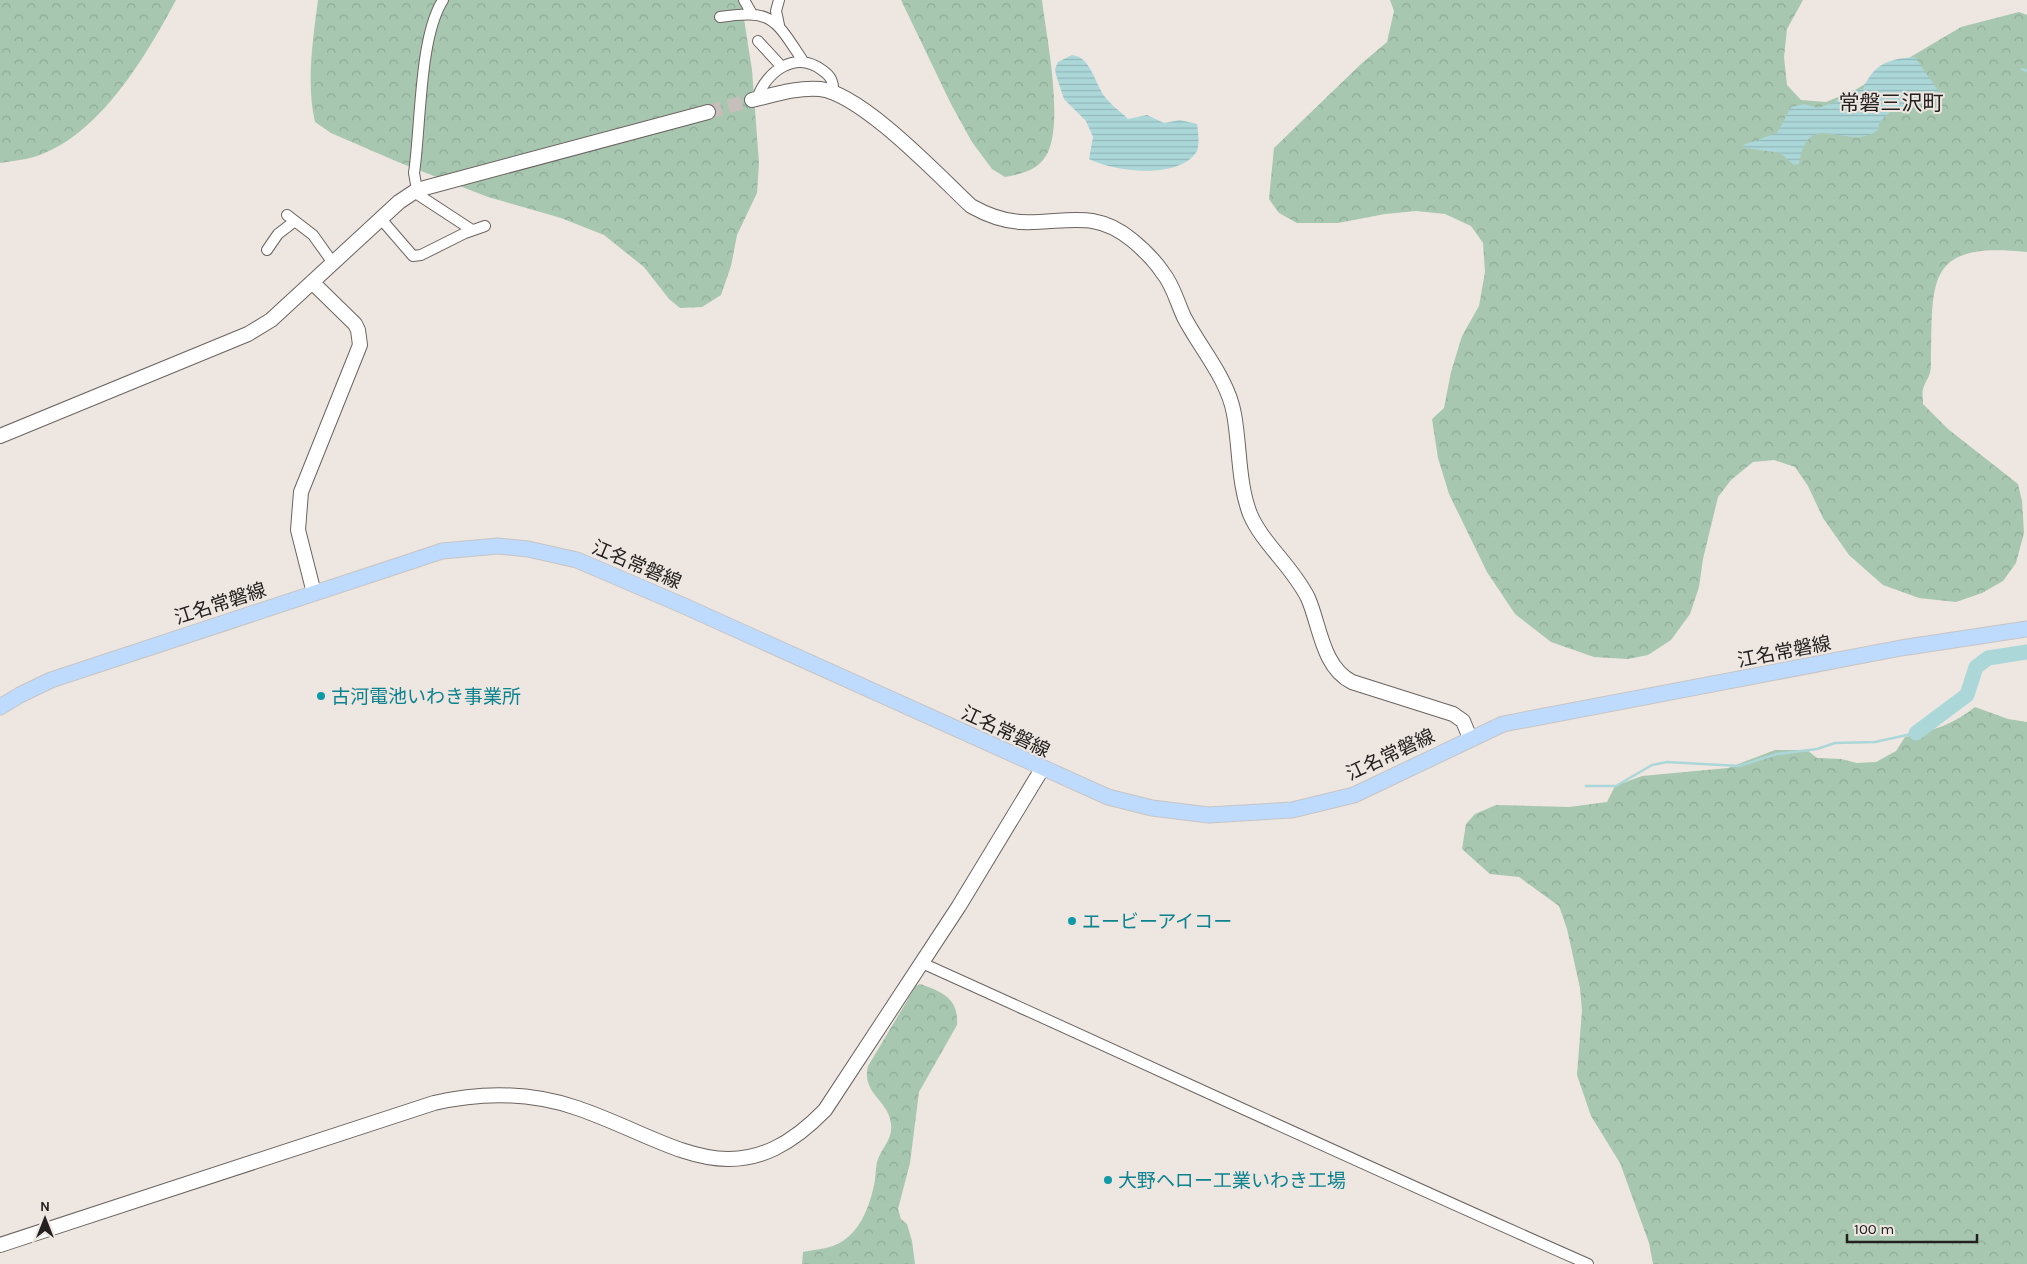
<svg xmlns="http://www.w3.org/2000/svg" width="2027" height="1264" viewBox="0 0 2027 1264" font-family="Karla,'Noto Sans JP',sans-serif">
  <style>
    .forest { fill: url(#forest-crowns) }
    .water { fill: url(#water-rules) }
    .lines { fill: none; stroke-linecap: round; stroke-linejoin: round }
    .stream { stroke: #abd7d9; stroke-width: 2.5 }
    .river { stroke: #abd7d9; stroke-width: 15 }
    .secondary-tunnel { stroke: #c5beba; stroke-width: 14; stroke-dasharray: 14 7; stroke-linecap: butt }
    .street-casing { stroke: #6b6460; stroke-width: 12 }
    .secondary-casing { stroke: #6b6460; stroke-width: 16 }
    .primary-casing { stroke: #c6c5c5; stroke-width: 17 }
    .street { stroke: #fff; stroke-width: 10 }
    .secondary { stroke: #fff; stroke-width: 14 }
    .primary { stroke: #bedbfd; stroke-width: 15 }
    .culture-dot { fill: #0f9aa8; stroke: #ede6e1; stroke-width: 2 }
    .labels { text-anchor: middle; stroke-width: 4; stroke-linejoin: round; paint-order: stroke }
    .street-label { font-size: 19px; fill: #23201f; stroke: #ede6e1 }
    .culture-label { font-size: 19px; fill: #0d838f; stroke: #ede6e1; text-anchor: start }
    .quarter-label { font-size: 21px; fill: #23201f; stroke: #ede6e1 }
  </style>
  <defs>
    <pattern id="forest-crowns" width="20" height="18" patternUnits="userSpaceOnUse" patternTransform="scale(1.25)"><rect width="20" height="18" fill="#a7c7b1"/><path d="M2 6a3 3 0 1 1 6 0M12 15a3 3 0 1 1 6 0" fill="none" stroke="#8fab98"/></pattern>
    <pattern id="water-rules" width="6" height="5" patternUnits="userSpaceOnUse" patternTransform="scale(1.25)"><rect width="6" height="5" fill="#abd7d9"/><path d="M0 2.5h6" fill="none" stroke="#93b8ba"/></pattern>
  </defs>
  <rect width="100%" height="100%" fill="#ede6e1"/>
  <!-- forest -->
  <path class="forest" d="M0 0H176C146 56 99 137 34 157 23 160 11 161 0 163Z
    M318 0H741L752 70 759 163 757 193 737 235 731 266 721 295 702 307 680 308 669 299 644 267 604 235 561 218 488 197 398 162 331 133 315 122C306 84 313 38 318 0Z
    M901 0H1042C1046 36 1067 133 1043 160 1033 172 1019 174 1005 177L992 169 972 142 951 104Z
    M1390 0H1803L1787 29 1784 57 1787 85 1801 100 1826 102 1855 90 1961 27 2019 12 2027 15V252C1924 241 1933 281 1931 364 1931 377 1926 379 1923 389 1922 393 1923 400 1923 404L1948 429 2018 484 2022 501 2024 533 2016 563 2003 581 1982 593 1956 602 1919 598 1883 585 1849 555 1823 518 1808 486 1795 467 1774 460 1753 462 1731 480 1718 497 1703 559 1699 587 1690 614 1671 640 1648 655 1628 659 1594 657 1551 642 1515 614 1487 572 1449 494 1438 458 1432 419 1444 408 1451 372 1462 336 1479 306 1485 272 1483 243 1471 226 1445 214 1416 211 1385 214 1338 223H1297L1279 213 1269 199 1274 148 1361 64 1387 42 1394 11Z
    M1975 707 2008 719 2027 722V1264H1653L1649 1243 1620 1163 1591 1116 1577 1075 1582 1010 1580 988 1567 929 1559 906 1519 877 1490 874 1462 849 1466 824 1475 814 1496 805 1569 807 1607 802 1615 786 1642 776 1728 768 1775 750H1807L1817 758 1841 759 1857 763 1876 762 1896 751 1905 737C1932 731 1954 724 1975 707Z
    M920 984C943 992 959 999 957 1025L919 1092 910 1163 898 1209 901 1219 907 1224 912 1241 915 1264H802L803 1252C812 1250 824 1249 833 1246 858 1237 869 1209 874 1185 876 1178 875 1170 877 1162 881 1148 893 1140 891 1124 889 1100 861 1094 868 1066L916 986Z"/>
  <!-- water -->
  <path class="water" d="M1072 55C1091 57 1095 84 1105 97 1111 105 1121 112 1128 119L1147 115 1164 123 1180 120 1197 124C1198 130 1200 145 1197 151 1180 180 1114 172 1089 159L1093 137 1086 121 1064 99 1056 75 1055 69 1058 62Z
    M1915 57 1943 98 1941 99 1921 102 1908 111 1890 112 1880 121 1877 131C1844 152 1808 106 1799 164L1794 165 1781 153 1745 148 1743 145 1777 133 1791 107 1804 104 1818 108 1835 102 1845 92 1863 89C1874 64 1887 59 1915 57Z"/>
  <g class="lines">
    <!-- stream -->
    <path class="stream" d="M2022 69 2027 71
      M1586 786H1616L1652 765 1667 762 1739 766 1777 754 1817 749 1835 743 1875 742 1916 733"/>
    <!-- river -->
    <path class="river" d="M1916 733 1967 695 1976 667 1988 658 2027 652"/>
    <!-- secondary-tunnel -->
    <path class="secondary-tunnel" d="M708 112 752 100"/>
    <!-- street casing -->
    <g class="street-casing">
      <path id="street" d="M744 0 752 14
        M779 0 776 11 779 25
        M720 17C773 9 775 19 803 61
        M758 41 782 67
        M757 99C766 71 796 50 822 70 831 76 834 82 833 93
        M417 190 414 173C421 126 419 37 443 0
        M414 192 472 230
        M287 215 313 235 333 263
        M381 219 413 256 421 255 465 233 485 226
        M267 250 278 234 295 221
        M922 963C1144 1063 1365 1166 1588 1264"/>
    </g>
    <!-- secondary casing -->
    <g class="secondary-casing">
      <path id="secondary" d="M752 100C773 95 798 87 820 89 862 94 939 176 971 206 987 215 1002 221 1021 222 1064 224 1094 208 1132 240 1143 249 1155 261 1163 273 1173 285 1177 302 1184 317 1200 348 1228 379 1234 414 1240 446 1238 483 1250 514 1262 543 1293 567 1308 598 1320 625 1322 667 1352 682L1453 714 1463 721 1470 738
        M312 282 355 324 358 330 360 345 301 492 298 530 314 593
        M0 436 248 334 271 320 399 202 417 190 708 112
        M0 1245 434 1103C481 1092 530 1092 577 1108 674 1141 735 1203 825 1110L959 906 1042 769"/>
    </g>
    <!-- primary casing -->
    <g class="primary-casing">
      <path id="primary" d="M0 707 20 695 51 680 409 562 442 551 498 546 528 549 577 560 682 605 1108 797 1152 808 1209 815 1292 810 1354 795 1503 724 1901 648 2027 629"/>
    </g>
    <!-- street -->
    <use href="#street" class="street"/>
    <!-- secondary -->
    <use href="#secondary" class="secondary"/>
    <!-- primary -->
    <use href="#primary" class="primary"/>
  </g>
  <!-- markers -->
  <g class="culture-dot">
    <circle cx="321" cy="696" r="5"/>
    <circle cx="1072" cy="921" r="5"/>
    <circle cx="1108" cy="1180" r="5"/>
  </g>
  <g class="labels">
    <!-- street labels -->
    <g class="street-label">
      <text transform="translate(637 564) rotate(23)" y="7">江名常磐線</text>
      <text transform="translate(220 603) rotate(-18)" y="7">江名常磐線</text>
      <text transform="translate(1784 651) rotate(-11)" y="7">江名常磐線</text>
      <text transform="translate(1006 731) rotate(25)" y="7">江名常磐線</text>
      <text transform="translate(1390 754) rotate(-25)" y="7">江名常磐線</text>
    </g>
    <!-- culture labels -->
    <g class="culture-label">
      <text x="331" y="703">古河電池いわき事業所</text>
      <text x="1082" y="928">エービーアイコー</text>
      <text x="1118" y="1187">大野ヘロー工業いわき工場</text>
    </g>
    <!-- quarter labels -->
    <g class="quarter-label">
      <text x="1891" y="110">常磐三沢町</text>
    </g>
  </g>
  <!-- north arrow -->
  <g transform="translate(45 1219)" stroke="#ede6e1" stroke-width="4" paint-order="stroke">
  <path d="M0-4L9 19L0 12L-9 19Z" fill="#23201f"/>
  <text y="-8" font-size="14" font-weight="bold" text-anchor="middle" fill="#23201f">N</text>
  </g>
  <!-- scale -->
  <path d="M1847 1234v8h130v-8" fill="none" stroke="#23201f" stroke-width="2.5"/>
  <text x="1854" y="1234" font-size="15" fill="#23201f" stroke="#ede6e1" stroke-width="4" paint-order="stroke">100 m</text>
</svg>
